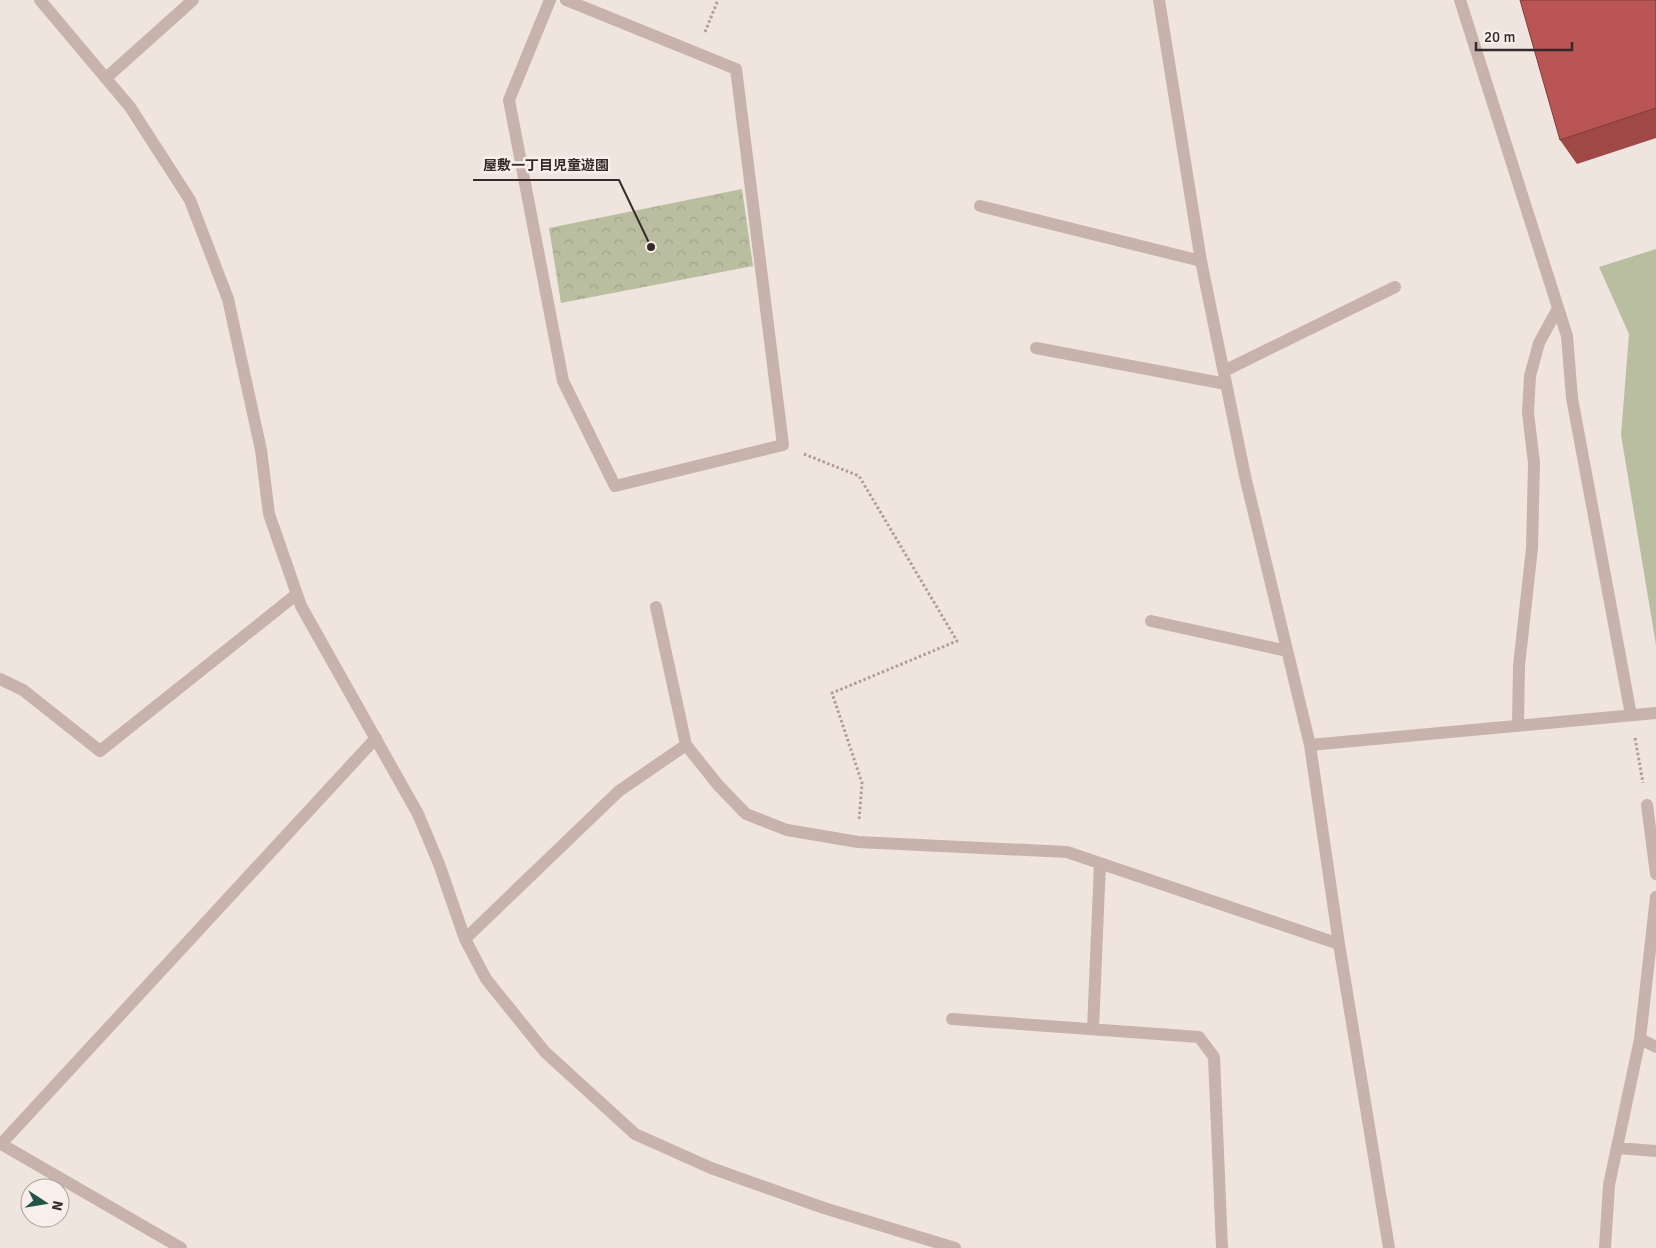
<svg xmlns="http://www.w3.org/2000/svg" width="1656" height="1248" viewBox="0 0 1656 1248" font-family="Signika,'Noto Sans JP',sans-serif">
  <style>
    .park { fill: url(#park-crowns) }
    .pitch { fill: #babea0 }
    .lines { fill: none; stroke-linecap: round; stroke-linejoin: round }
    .path { stroke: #b39c96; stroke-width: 3; stroke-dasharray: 2.5 2.5; stroke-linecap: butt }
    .minor { stroke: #c7b2ac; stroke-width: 12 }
    .wall { fill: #9f4947 }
    .building { fill: #b95553; stroke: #823c3a }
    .leader { fill: none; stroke: #362b2a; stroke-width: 2 }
    .callout-dot { fill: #362b2a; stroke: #f8efeb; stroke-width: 2 }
    .callout-label { font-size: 14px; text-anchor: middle; font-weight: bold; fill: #362b2a; stroke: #f8efeb; stroke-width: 5; stroke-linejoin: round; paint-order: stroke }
  </style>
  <defs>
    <pattern id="park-crowns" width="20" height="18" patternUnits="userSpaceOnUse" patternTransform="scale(1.25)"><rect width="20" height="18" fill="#babea0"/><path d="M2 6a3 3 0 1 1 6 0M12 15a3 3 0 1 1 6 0" fill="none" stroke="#a0a38a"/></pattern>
  </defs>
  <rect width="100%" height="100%" fill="#f0e4df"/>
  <!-- park -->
  <path class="park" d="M742 189 753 266 561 303 549 228Z"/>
  <!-- pitch -->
  <path class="pitch" d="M1656 249V645L1621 435 1629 334 1599 267Z"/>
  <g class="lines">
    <!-- path -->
    <path class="path" d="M705 32 718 0
      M804 454 859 476 957 641 832 693 862 783 859 821
      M1635 738 1643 783"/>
    <!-- minor -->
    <path class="minor" d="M40 0 130 107 190 200 228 299 261 450 269 514 301 606 418 814 439 864 465 939 486 979 545 1052 635 1134 711 1168 824 1208 955 1248
      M550 0 509 100 563 381 615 486 783 445 736 69 566 0
      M1159 0 1201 261 1245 476 1310 745 1339 944 1389 1248
      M1460 0 1567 336 1572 398 1631 715
      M106 78 193 0
      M980 206 1201 261
      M1036 348 1226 384
      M1224 371 1395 287
      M656 607 686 745 718 785 746 814 787 830 858 842 1067 852 1339 944
      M1151 621 1287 651
      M0 679 23 690 100 751 297 594
      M1518 726 1519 666 1532 548 1534 463 1528 413 1530 376 1539 343 1557 310
      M1310 745 1656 713
      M1647 805 1656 874
      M1656 897 1640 1039 1656 1047
      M465 939 619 791 686 745
      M952 1019 1199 1037 1214 1057 1222 1248
      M1093 1029 1100 863
      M1617 1148 1656 1151
      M181 1248 1 1144 376 738
      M1605 1248 1609 1185 1640 1039"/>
  </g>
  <!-- wall -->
  <path class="wall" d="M1656 0V138L1577 164 1560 140Z"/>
  <!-- building -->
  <path class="building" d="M1520 0H1656V108L1560 140Z"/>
  <!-- callouts -->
  <path class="leader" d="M651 247L619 180H473"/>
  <circle class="callout-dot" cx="651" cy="247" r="5"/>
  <g class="callout-label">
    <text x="546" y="170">屋敷一丁目児童遊園</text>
  </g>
  <!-- north arrow -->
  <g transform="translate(45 1203) rotate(102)"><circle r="24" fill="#f8efeb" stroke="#aaa19e"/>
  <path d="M0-4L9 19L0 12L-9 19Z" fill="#24534c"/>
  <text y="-8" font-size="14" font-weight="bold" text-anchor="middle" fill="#362b2a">N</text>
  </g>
  <!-- scale -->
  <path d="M1476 42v8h96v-8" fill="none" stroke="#362b2a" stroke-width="2.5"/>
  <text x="1484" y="42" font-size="15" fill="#362b2a" stroke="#f8efeb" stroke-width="4" paint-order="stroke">20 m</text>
</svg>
